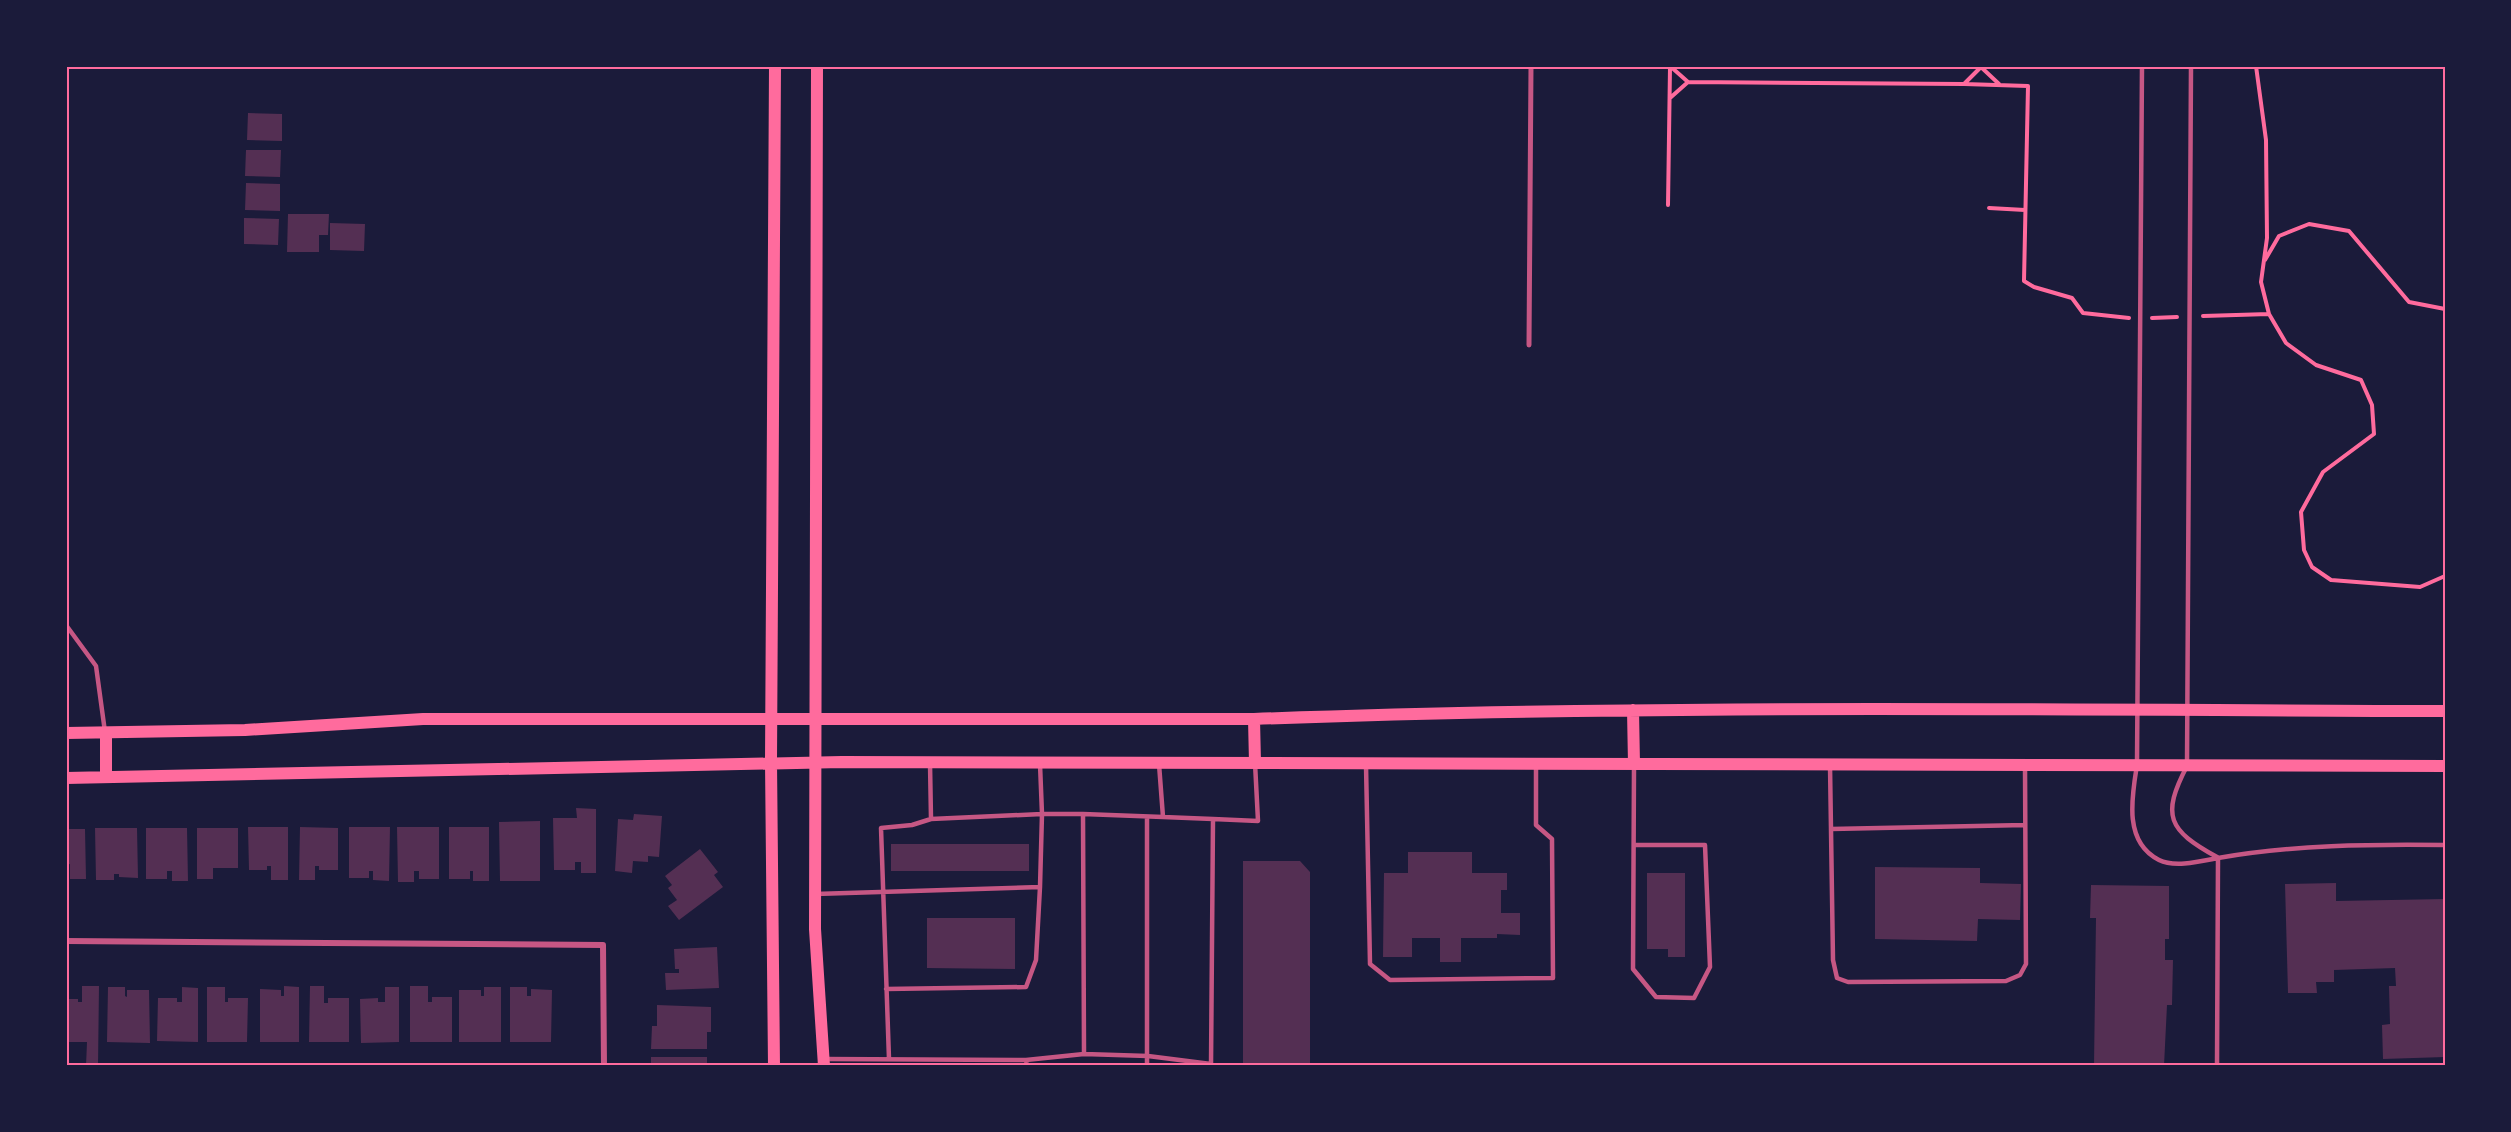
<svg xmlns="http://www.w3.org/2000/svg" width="2511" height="1132" viewBox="0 0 2511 1132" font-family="Roboto,sans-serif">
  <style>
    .building { fill: #542f53 }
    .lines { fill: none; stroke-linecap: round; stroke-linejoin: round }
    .path { stroke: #ff6b9d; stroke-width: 4 }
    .service { stroke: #c65784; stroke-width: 4.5 }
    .pedestrian { stroke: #c65784; stroke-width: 5 }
    .minor { stroke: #c65784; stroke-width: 6 }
    .secondary { stroke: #ff6b9d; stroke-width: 12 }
    .neatline { fill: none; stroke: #ff6b9d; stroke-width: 2 }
  </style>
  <rect width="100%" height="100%" fill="#1b1b3a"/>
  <!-- building -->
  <path class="building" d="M248 113 282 114V141L247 140Z
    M246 150H281L280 177 245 176Z
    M246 183 280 184V211L245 210Z
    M288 214H329L328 235H319V252H287Z
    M244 218 279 219 278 245 244 244Z
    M330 223 365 224 364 251 330 250Z
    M576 808 596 809V873H581V862H575V870H554L553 818H577Z
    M634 814 662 816 659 857 648 856V862L633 861 632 873 615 871 618 819 633 820Z
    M540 821V881H500L499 822Z
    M248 827H288V880H271V866H267V870H249Z
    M300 827 338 828V870H319V866H315V880H299Z
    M349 827H390L389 881 373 880V871H369V878H349Z
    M397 827H439V879H419V871H414V882H398Z
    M449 827H489V881H473V871H470V879H449Z
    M95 828H137L138 878 119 877V874H114V880H96Z
    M146 828H187L188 881H172V871H167V879H146Z
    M197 828H238V868H213V879H197Z
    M66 829H85L86 879H70V864L66 865Z
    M891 844H1029V871H891Z
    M700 849 718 872 714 875 723 887 679 920 668 906 677 900 668 888 672 885 665 876Z
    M1408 852H1472V873H1507V890H1501V913H1520V935L1497 934V938H1461V962H1440V938H1412V957H1383L1384 873H1408Z
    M1243 861H1300L1310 872V1066H1243Z
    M1875 867 1980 868V883L2021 884 2020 920 1978 919 1977 941 1875 939Z
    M1647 873H1685V957H1668V949H1647Z
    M2336 883V901L2445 899V1057L2383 1059 2382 1025 2390 1024 2389 986H2396L2395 968 2334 970V982H2316L2317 993H2288L2285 884Z
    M2091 885 2169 886V939H2165V960H2173L2172 1005H2167L2164 1066H2094L2096 918H2090Z
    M927 918H1015V969L927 968Z
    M717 947 719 988 666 990 665 973H679V969H675L674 949Z
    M82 986H99L98 1066H86L87 1042H66V999H78V1002H82Z
    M284 986 299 987V1042H260V989L281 990V996H284Z
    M310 986H324V1003H328V998H349V1042H309Z
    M410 986H428V1002H432V997H452V1042H410Z
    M108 987H125V996L127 997V990H149L150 1043 107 1042Z
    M182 987 198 988V1042L157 1041 158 998H177V1002H182Z
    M207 987H225V1002H228V998H248L247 1042H207Z
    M385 987H399V1042L361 1043 360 999 378 998V1002H385Z
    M484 987H501V1042H459V990H481V996H484Z
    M510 987H527V996H531V989L552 990 551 1042H510Z
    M657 1005 711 1007V1032H707V1049H651L652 1026H657Z
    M651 1057H707V1066H651Z"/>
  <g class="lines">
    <!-- path -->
    <path class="path" d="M1670 66 1688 82 1964 84 1982 66
      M1982 68 1999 84
      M1964 84 2028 86 2024 281 2034 287 2072 298 2083 313 2129 318
      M1670 98 1688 82
      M1668 205 1670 67
      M1989 208 2025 210
      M2265 260 2279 236 2309 224 2349 231 2409 302 2445 309
      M2269 314 2286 343 2316 365 2361 380 2372 405 2374 434 2323 472 2301 512 2304 550 2312 567 2331 580 2420 587 2445 576
      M2203 316 2269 314 2261 282 2267 238 2266 140 2256 66
      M2152 318 2177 317"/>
    <!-- service -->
    <path class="service" d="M2142 66 2137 765C2132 796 2123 842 2159 860 2175 868 2202 861 2218 858 2293 845 2369 844 2445 845
      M2191 66 2187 766C2161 816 2168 830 2217 857
      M66 625 96 666 105 732
      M1366 765 1370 964 1390 980 1553 978 1552 839 1536 825V764
      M1830 765 1833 960 1837 978 1848 982 2006 981 2020 975 2026 964 2025 766
      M1147 817V1066
      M1163 817 1213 819
      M931 819 1042 814 1040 764
      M1831 829 2025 825
      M1634 845H1705L1710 967 1694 998 1656 997 1633 969 1634 766
      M815 894 1040 887 1042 814H1083
      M886 989 1026 987 1036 960 1040 887
      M1084 1054 1148 1056 1211 1064
      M824 1059 1026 1060
      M889 1059 881 828 912 825 931 819 930 763
      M1027 1066 1026 1060 1084 1054 1083 814 1163 817 1159 764
      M1211 1066 1213 819 1258 821 1255 763
      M2217 1066 2218 858"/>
    <!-- pedestrian -->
    <path class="pedestrian" d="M1529 345 1531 66"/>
    <!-- minor -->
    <path class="minor" d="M66 941 603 945 604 1066"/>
    <!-- secondary -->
    <path class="secondary" d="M817 66 815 929 824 1066
      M1633 710 1634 764
      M1254 719 1255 763
      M66 733 245 730 423 719H1254C1651 704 2048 710 2445 711
      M106 733V777
      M66 778 842 762 2445 766
      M774 1066 771 762 775 66"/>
  </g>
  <!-- border -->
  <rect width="2511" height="1132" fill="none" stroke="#1b1b3a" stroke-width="135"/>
  <rect x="68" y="68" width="2376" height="996" class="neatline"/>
</svg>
